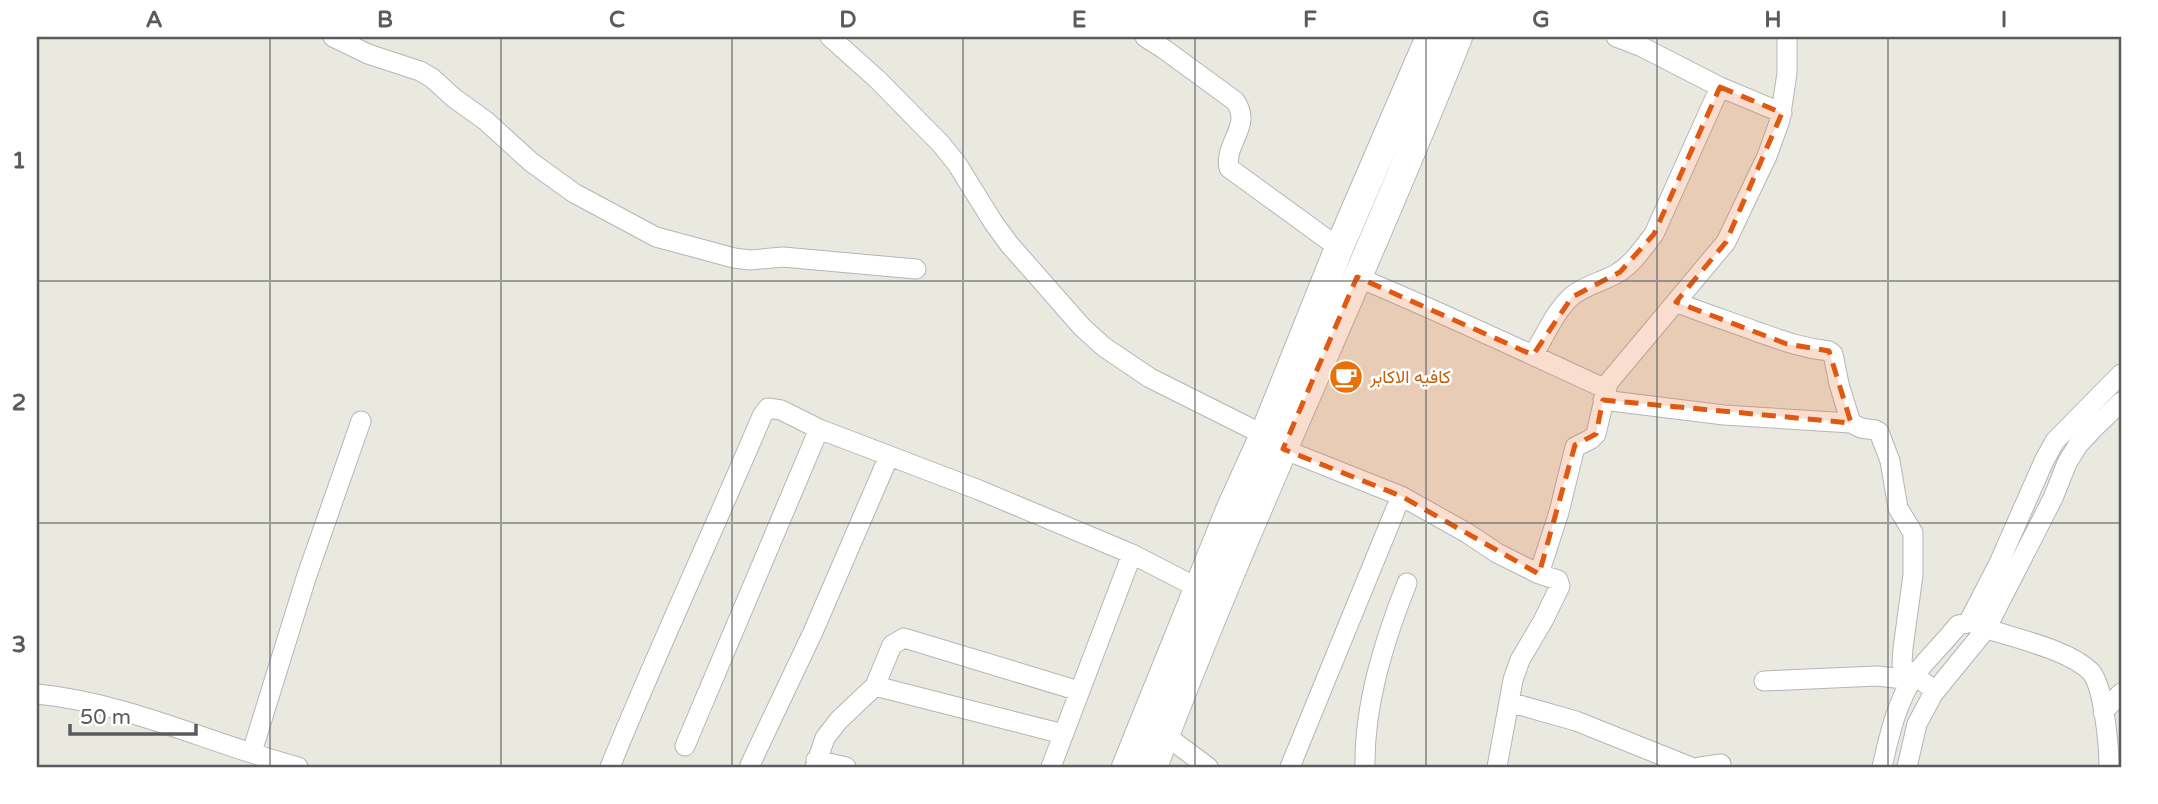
<svg xmlns="http://www.w3.org/2000/svg" width="2158" height="804" viewBox="0 0 2158 804" font-family="'Varela Round',Vazirmatn,sans-serif">
  <style>
    .lines { fill: none; stroke-linecap: round; stroke-linejoin: round }
    .minor-casing { stroke: #b3b5b9; stroke-width: 21 }
    .secondary-casing { stroke: #b4b6bb; stroke-width: 30 }
    .minor { stroke: #fff; stroke-width: 19 }
    .secondary { stroke: #fff; stroke-width: 28 }
    .marked { fill: #e15910; fill-opacity: 0.2; stroke: #e15910; stroke-width: 5; stroke-dasharray: 14 9; stroke-linejoin: round }
    .grid { fill: none; stroke: #595b5f; stroke-width: 2; stroke-opacity: 0.55 }
    .labels { text-anchor: middle; stroke-width: 5; stroke-linejoin: round; paint-order: stroke }
    .food-label { font-size: 18px; fill: #c56008; stroke: #fff; text-anchor: start }
    .neatline { fill: none; stroke: #595b5f; stroke-width: 2.5 }
    .grid-label { font-size: 23px; text-anchor: middle; font-weight: bold; fill: #595b5f }
  </style>
  <rect width="100%" height="100%" fill="#eae9e0"/>
  <g class="lines">
    <!-- minor casing -->
    <g class="minor-casing">
      <path id="minor" d="M333 37 368 54 420 71 432 78 454 98 486 121 531 162 574 193 656 237 734 258 750 260 783 257 916 269
        M830 37 877 79 941 144 957 164 993 222 1009 244 1082 327 1104 347 1150 378 1264 435 1283 449 1401 496 1467 533 1497 553 1539 574 1559 512 1575 447 1591 439 1596 434 1608 383 1726 242 1767 156 1780 120 1787 73V37
        M1145 37 1164 49 1235 101C1253 126 1224 142 1229 168L1339 248
        M1616 37 1642 47 1720 87 1782 113
        M1357 277C1441 312 1523 351 1606 389
        M1676 302C1702 313 1729 321 1755 331 1781 340 1801 348 1829 351L1833 354 1839 384 1851 423 1861 428 1875 430 1879 432 1890 461 1898 508 1913 533V575L1903 648 1902 664 1905 668 1935 691
        M1533 355C1545 336 1555 311 1572 296 1585 285 1602 282 1616 274 1632 265 1643 248 1654 234L1720 87
        M1603 400 1724 415 1851 423
        M1976 625C2007 637 2068 648 2091 672 2104 687 2109 747 2109 767
        M1764 681 1877 676 1913 680
        M875 686 1063 734
        M37 694C128 703 211 744 298 767
        M1509 702 1576 721 1691 767
        M2103 712 2121 693
        M1165 735 1208 767
        M685 746 819 429
        M252 752 306 578 361 421
        M816 760 846 767
        M750 765 813 632 889 456
        M610 767C658 649 712 534 762 416L768 408 781 410 819 429 979 490 1132 554 1198 588
        M815 767 825 738 839 720 875 686 892 645 904 638 1079 691
        M1051 767 1132 554
        M1290 767 1401 496
        M1365 767C1364 705 1384 641 1407 583
        M1497 767 1513 680 1520 660 1543 621 1560 586 1558 580 1539 574
        M1700 767 1721 764
        M1882 767C1889 736 1897 701 1915 675 1928 657 1945 642 1958 625L1968 623 1999 563 2044 461 2055 441 2121 374
        M1907 767 1917 724 1933 694 1986 629 2053 498 2067 463 2078 445 2093 429 2121 402"/>
    </g>
    <!-- secondary casing -->
    <g class="secondary-casing">
      <path id="secondary" d="M1126 767 1230 510 1264 435 1339 248 1430 37
        M1153 767C1246 520 1361 282 1458 37"/>
    </g>
    <!-- minor -->
    <use href="#minor" class="minor"/>
    <!-- secondary -->
    <use href="#secondary" class="secondary"/>
  </g>
  <!-- marked area -->
  <path class="marked" d="M1720 87 1782 113 1726 242 1676 302 1787 344 1829 351 1851 423 1603 400 1596 434 1575 445 1539 574 1401 496 1283 449 1357 277 1533 355 1572 297 1620 272 1654 234Z"/>
  <!-- grid -->
  <path class="grid" d="M270 37V767M501 37V767M732 37V767M963 37V767M1195 37V767M1426 37V767M1657 37V767M1888 37V767M37 281H2121M37 523H2121"/>
  <!-- icons -->
  <defs>
    <g id="cafe-disc" transform="scale(1.75)"><circle r="9.5" fill="#e8710a" stroke="#fff"/><path d="M-5.5-4.5H6V0H3Q3 3.5 0 3.5H-2.5Q-5.5 3.5-5.5 0ZM3-3.2v2h1.7v-2ZM-6 4.5H4V6H-6Z" fill="#fff"/></g>
  </defs>
  <g fill-rule="evenodd">
    <use href="#cafe-disc" x="1346" y="377"/>
  </g>
  <g class="labels">
    <!-- food labels -->
    <g class="food-label">
      <text x="1370" y="383">كافيه الاكابر</text>
    </g>
  </g>
  <!-- border -->
  <rect width="2158" height="804" fill="none" stroke="#ffffff" stroke-width="77"/>
  <!-- scale -->
  <path d="M70 724v10h126v-10" fill="none" stroke="#595b5f" stroke-width="3.5"/>
  <text x="80" y="724" font-size="21" fill="#595b5f" stroke="#ffffff" stroke-width="5" paint-order="stroke">50 m</text>
  <rect x="38" y="38" width="2082" height="728" class="neatline"/>
  <g class="grid-label">
    <text x="154" y="27">A</text>
    <text x="385" y="27">B</text>
    <text x="617" y="27">C</text>
    <text x="848" y="27">D</text>
    <text x="1079" y="27">E</text>
    <text x="1310" y="27">F</text>
    <text x="1541" y="27">G</text>
    <text x="1773" y="27">H</text>
    <text x="2004" y="27">I</text>
    <text x="19" y="168">1</text>
    <text x="19" y="410">2</text>
    <text x="19" y="652">3</text>
  </g>
</svg>
